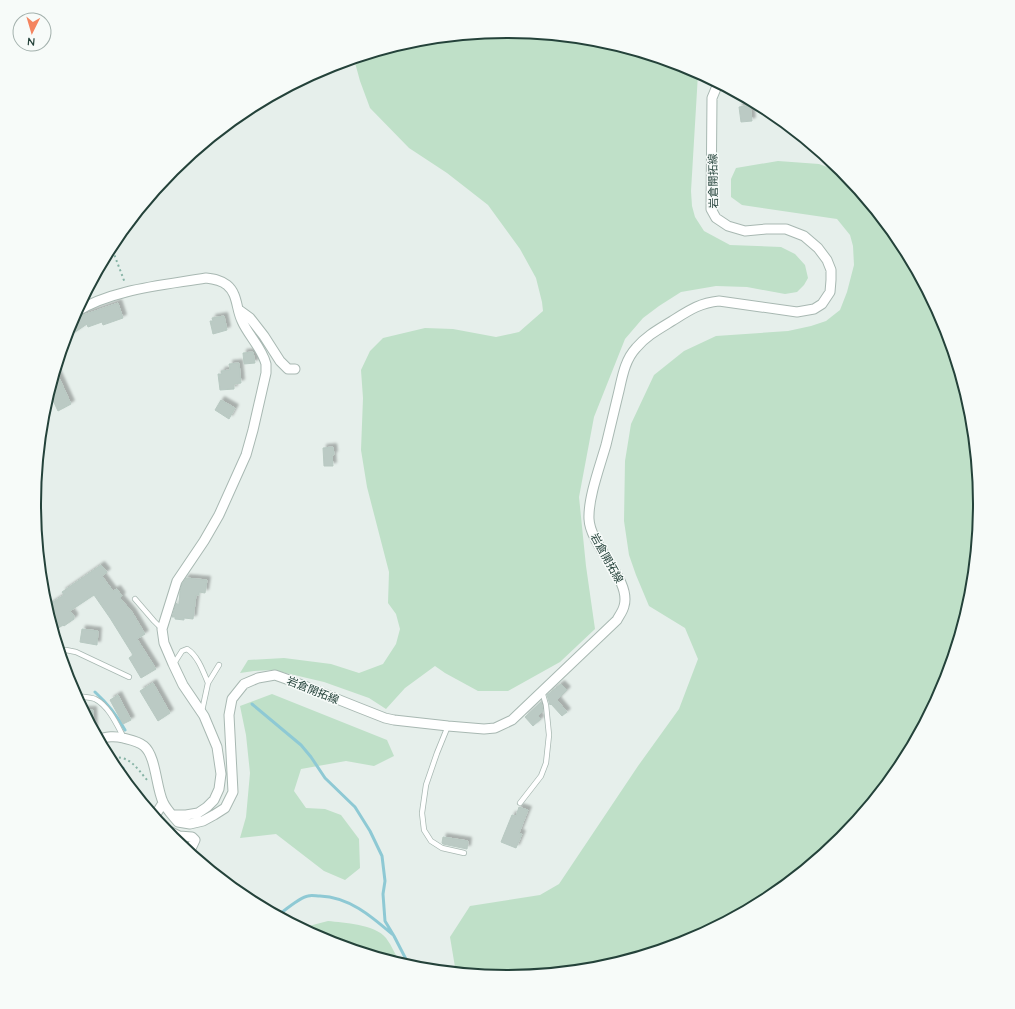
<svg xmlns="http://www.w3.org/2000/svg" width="1015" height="1009" viewBox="0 0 1015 1009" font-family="Quicksand,'Noto Sans JP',sans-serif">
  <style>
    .green { fill: #bfe0c8 }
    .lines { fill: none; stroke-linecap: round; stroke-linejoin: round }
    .stream { stroke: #8ec9d4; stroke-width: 3 }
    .building { fill: #bbcac4; stroke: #b8c9c2; filter: url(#shadow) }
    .service-casing { stroke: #a8b8b2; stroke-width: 6 }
    .minor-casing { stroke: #a8b8b2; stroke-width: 11 }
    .path { stroke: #86b3a5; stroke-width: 2; stroke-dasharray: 2 3; stroke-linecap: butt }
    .service { stroke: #fff; stroke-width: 4.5 }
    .minor { stroke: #fff; stroke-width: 9 }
    .labels { text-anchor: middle; stroke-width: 3; stroke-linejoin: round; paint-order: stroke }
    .street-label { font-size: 11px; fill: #24423a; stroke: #f7fbf9 }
    .rim { fill: none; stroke: #24423a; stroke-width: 2 }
  </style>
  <defs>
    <filter id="shadow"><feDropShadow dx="3.5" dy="-3.5" stdDeviation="1" flood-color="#0004"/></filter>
  </defs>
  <rect width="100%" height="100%" fill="#e6efeb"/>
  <!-- green -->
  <path class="green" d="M508 31 600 40 689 67 699 73 698 74 691 191 692 206 695 217 704 231 730 245 781 247 795 254 805 265 808 278 804 285 797 292 785 294 747 287 716 286 681 292 659 306 643 318 625 339 594 417 579 497 586 566 595 629 560 662 508 691H478L445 673 435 666 405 688 386 709 369 698 324 682 273 670 254 671 240 673 248 660 284 658 331 664 359 673 383 664 396 644 400 629 396 614 388 603 389 572 367 487 361 450 363 398 361 370 370 351 383 338 425 328 453 329 496 337 519 332 543 311 542 302 536 278 520 249 488 205 447 173 409 148 370 108 360 81 354 59 415 40Z
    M778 161 819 164 846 174 901 242 945 324 972 412 981 505 972 597 945 686 901 768 842 839 770 898 688 942 600 969 507 978 456 973 450 937 470 906 540 895 559 884 638 766 679 709 698 659 685 628 649 606 636 575 629 555 624 521 625 461 631 424 654 375 684 351 716 336 788 331 811 326 826 321 840 310 847 292 854 265 853 246 850 235 837 219 742 205 731 197V179L736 168Z
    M272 694 387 740 394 756 374 766 346 761 301 769 294 791 306 808 325 809 341 815 359 839 360 868 345 880 324 871 276 834 240 838 246 817 250 773 246 735 240 706Z
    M328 921C344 923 375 924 386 938 392 946 396 956 401 965L355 951 351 945 345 948 326 942 301 928Z"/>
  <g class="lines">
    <!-- stream -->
    <path class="stream" d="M95 692C107 703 117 715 125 730
      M252 704 301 745 311 757 325 778 355 807 370 831 382 856 385 881 383 894 385 921 394 936 410 967
      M119 774 123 768
      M277 916C284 911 300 897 308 896 311 895 316 896 320 896 349 897 371 916 392 934"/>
  </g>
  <!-- building -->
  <path class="building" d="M750 105 752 121 741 122 739 107Z
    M118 303 123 318 103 325 102 322 88 327 87 324 65 339 71 321 75 318Z
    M224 316 227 330 213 334 210 321H213L212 318Z
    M253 352 255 363 244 364 243 353Z
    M239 363 241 383 234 384V389L220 390 218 374H222L221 371 230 370 229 364Z
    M56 371 71 404 58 411 49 392Z
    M221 400 235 408 229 419 215 410Z
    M333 447 334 455H332L333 466H324L323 448Z
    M101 565 107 572 102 576 113 591 117 589 122 596 120 598 132 612 145 634 137 639 156 669 141 678 129 658 133 655 110 618 94 595 70 611 74 616V619L64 626 63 625 57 629 50 620 46 607 64 595 62 592Z
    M186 578 207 580 205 593 199 592V595H196L193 619 184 618V620L175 619V617H172L173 614 176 603 179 605 180 591 182 584Z
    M82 629 98 631 97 645 80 642Z
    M153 683 170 713 158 721 140 691Z
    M561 684 567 690 557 700 567 712 562 716 551 704 550 705 547 695Z
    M118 695 131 720 123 724 110 700Z
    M541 702 543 711 538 716 541 719 533 726 525 717Z
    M83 710H93L94 730 86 716Z
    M519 807 528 810 519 833 522 834 516 848 501 842 512 815 516 816Z
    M443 837 468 841 467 849 443 844 442 843Z"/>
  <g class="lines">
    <!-- service casing -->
    <g class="service-casing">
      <path id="service" d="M135 599 154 621 162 629
        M59 650H66L76 652 129 677
        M173 665 182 651 187 649C198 656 203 671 208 683
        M76 696C81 697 89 697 95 699 109 706 117 725 124 738
        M202 711 208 683 219 665
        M448 726 437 753 426 785 422 813 424 830 431 841 442 848 464 853
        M520 803 541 776 546 763 549 735 546 705 542 691"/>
    </g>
    <!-- minor casing -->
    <g class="minor-casing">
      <path id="minor" d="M239 310 250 318 264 336 280 361 288 369H295
        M76 312C112 289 165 285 206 278 214 279 221 280 227 285 238 294 236 309 242 321 248 335 262 348 266 364 266 367 266 370 266 373L253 430 246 455 219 515 204 541 177 581 162 629 164 643 173 664 183 685 204 716 217 747 221 774 219 789 214 800 207 807 198 813 186 815H173
        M99 740C105 736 116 736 123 738 131 740 138 741 144 746 156 756 156 787 163 802 166 809 173 816 178 822L190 824 203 821 214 815 225 808 233 792 229 715 232 699 244 684 258 678 275 675 292 681 357 707 385 718 394 720 448 726 484 729 495 728 512 720 617 620C619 616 623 611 624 606 632 580 590 546 589 519 588 498 600 466 606 445 610 429 614 412 618 395 622 379 624 361 636 348 646 336 659 329 672 321 688 311 699 303 719 301L797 312 814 309 822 304 830 292 831 280V270L827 260 818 248 804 236 786 229H766L745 231 728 226 716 218 711 209 712 98 717 86 719 83
        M157 820 156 814 163 803
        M163 828 179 836 192 837 195 840 189 853"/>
    </g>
    <!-- path -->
    <path class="path" d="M111 246 125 283
      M109 759C128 753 136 767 147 780"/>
    <!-- service -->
    <use href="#service" class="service"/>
    <!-- minor -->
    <use href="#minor" class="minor"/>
  </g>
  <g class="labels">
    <!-- street labels -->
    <g class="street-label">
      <text transform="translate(713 181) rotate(-91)" y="4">岩倉開拓線</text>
      <text transform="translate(607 558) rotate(61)" y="4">岩倉開拓線</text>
      <text transform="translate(313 690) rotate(22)" y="4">岩倉開拓線</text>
    </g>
  </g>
  <!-- crop -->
  <path d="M0 0H1015V1009H0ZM41 504a466 466 0 1 1 932 0a466 466 0 1 1-932 0Z" fill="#f7fbf9" fill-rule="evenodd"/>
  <path class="rim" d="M41 504a466 466 0 1 1 932 0a466 466 0 1 1-932 0Z"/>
  <!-- north arrow -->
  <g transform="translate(32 32) rotate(185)"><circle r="19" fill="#f7fbf9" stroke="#a3b1ad"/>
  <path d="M0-3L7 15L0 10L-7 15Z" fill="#f4845f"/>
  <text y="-6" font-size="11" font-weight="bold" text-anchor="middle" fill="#24423a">N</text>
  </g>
</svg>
